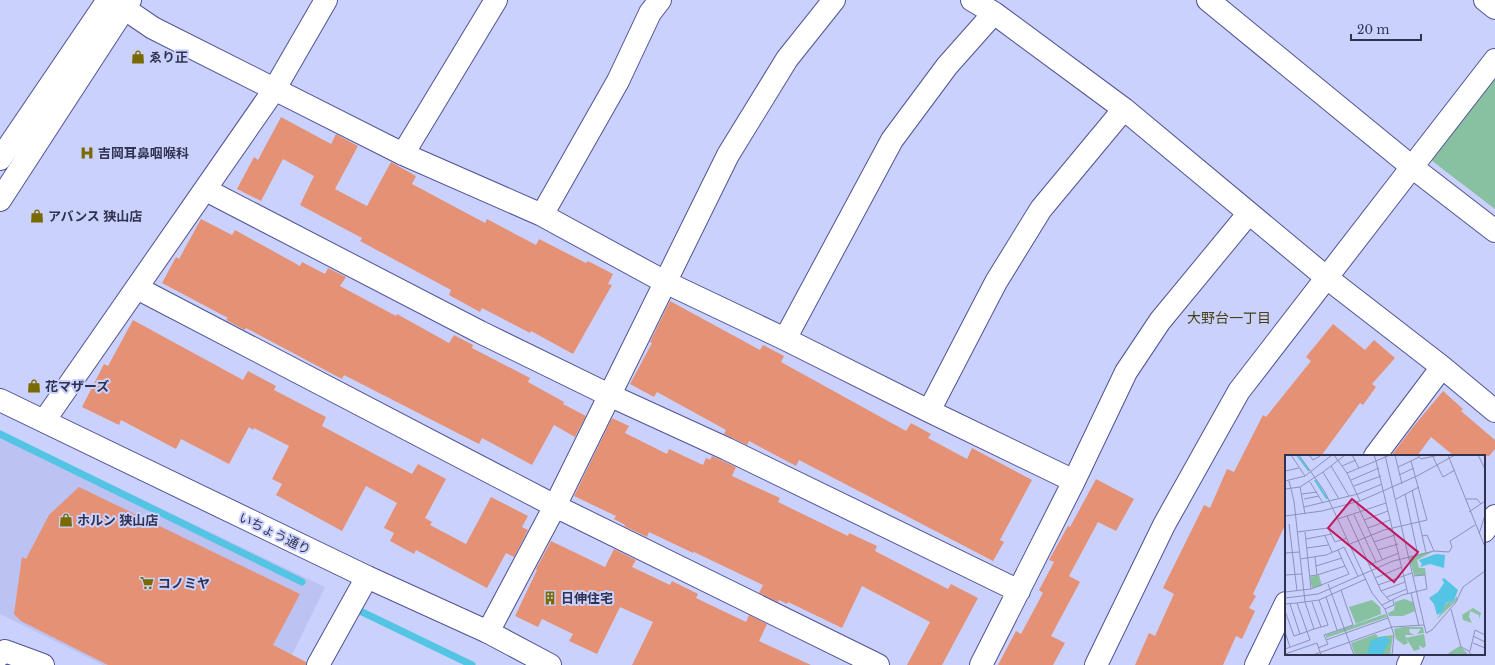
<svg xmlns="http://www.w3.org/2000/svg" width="1495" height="665" viewBox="0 0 1495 665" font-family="'Libre Baskerville','Noto Sans JP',serif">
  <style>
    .built { fill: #bcc2f2 }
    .green { fill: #87c1a1 }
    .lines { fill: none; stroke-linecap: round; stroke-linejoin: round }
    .stream { stroke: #53c4e3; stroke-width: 7 }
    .building { fill: #e59175 }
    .minor-casing { stroke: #505393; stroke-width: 24 }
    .tertiary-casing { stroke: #505393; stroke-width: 24 }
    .minor { stroke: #fff; stroke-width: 22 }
    .tertiary { stroke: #fff; stroke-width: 22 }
    .labels { text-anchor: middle; stroke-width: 4; stroke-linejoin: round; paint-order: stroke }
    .poi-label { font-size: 13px; font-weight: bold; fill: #303350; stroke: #cbd1fd; text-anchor: start }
    .street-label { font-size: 13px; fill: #303350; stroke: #cbd1fd }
    .neighbourhood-label { font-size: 14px; fill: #474017; stroke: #cbd1fd }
    .inset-river { fill: none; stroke: #53c4e3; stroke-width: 2 }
    .inset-road { fill: none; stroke: #8d92b8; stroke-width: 1 }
    .view { fill: #c2185b; fill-opacity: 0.15; stroke: #c2185b; stroke-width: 2 }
    .inset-edge { fill: none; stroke: #303350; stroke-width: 2 }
  </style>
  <rect width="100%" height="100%" fill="#cbd1fd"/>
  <!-- built -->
  <path class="built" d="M0 431 325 587 287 665H103L0 614Z"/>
  <!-- green -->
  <path class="green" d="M1495 72V209L1427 157Z"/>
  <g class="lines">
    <!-- stream -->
    <path class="stream" d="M0 434 302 582
      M360 611 472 665"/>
  </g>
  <!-- building -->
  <path class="building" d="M281 117 331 144 336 134 358 146 335 189 367 206 391 162 416 176 412 184 485 223 487 219 536 245 539 239 586 263 588 261 613 274 608 284 612 285 573 354 531 331 530 333 482 308 480 312 449 295 451 290 360 241 362 238 300 205 314 176 283 159 261 201 237 189 254 157 258 160Z
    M201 219 232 235 235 230 300 266 302 262 325 274 328 268 346 277 340 286 396 316 397 314 449 343 454 335 473 345 472 348 530 378 528 382 564 402 563 404 586 416 575 437 554 425 532 465 482 438 479 444 344 375 342 379 246 328 245 330 226 320 228 318 162 283 176 257 179 259Z
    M670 301 760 350 763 345 784 356 781 362 906 431 911 423 931 434 928 438 967 459 972 448 1032 480 1000 540 1004 542 993 561 799 460 796 466 749 441 747 445 724 434 726 430 657 392 654 397 630 384 652 343 650 342Z
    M133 320 243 380 248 371 276 386 274 390 326 417 322 426 412 474 418 464 446 479 425 518 432 522 430 525 466 544 491 497 528 516 522 527 528 530 514 557 506 553 487 588 416 550 414 554 390 541 394 533 384 528 397 503 366 486 342 531 276 495 282 484 272 479 289 446 254 428 253 430 249 427 229 464 181 439 176 449 121 420 119 425 82 407 104 364 108 366Z
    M1333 324 1365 350 1374 340 1395 358 1372 384 1376 387 1363 405 1360 403 1321 456H1286V523L1253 594 1256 596 1249 608 1255 611 1242 639 1236 636 1223 665H1135L1149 633 1155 636 1174 594 1163 588 1204 505 1210 508 1227 469 1234 472 1263 415 1266 417 1311 361 1306 357Z
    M1443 391 1463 409 1461 411 1495 440V449L1489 456H1454L1431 437 1417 456H1391L1413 427Z
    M612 418 629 426 625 433 667 454 669 449 703 465 706 458 710 460 712 456 736 467 732 476 780 498 778 502 848 536 849 533 877 546 875 551 948 589 951 584 978 598 942 665H907L930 622 862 586 842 628 788 602 787 604 779 600 778 602 759 593 763 585 694 552 693 553 649 532 647 537 624 526 625 525 614 519 616 516 574 496Z
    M1096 479 1134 499 1116 531 1098 522 1069 576 1080 582 1051 636 1065 643 1053 665H998L1016 631 1021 634 1043 593 1039 590 1054 562 1049 560 1068 526 1070 527Z
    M79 487 300 594 273 645 306 662V665H108L21 621 14 614 22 557 26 559 49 515Z
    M551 541 605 567 614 549 636 560 632 567 670 585 672 581 698 594 696 598 746 622 749 615 767 624 759 641 811 665H632L653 622 620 607 597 654 569 641 573 634 542 619 538 627 515 616 537 570 536 569Z"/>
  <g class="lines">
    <!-- minor casing -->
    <g class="minor-casing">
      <path id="minor" d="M972 0 994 13 1124 109 1327 278 1442 367 1495 411
        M1485 0 1495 8
        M125 9 153 28 403 154 542 215 665 282 785 339 929 411 1074 481
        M403 154 496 0
        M1412 167 1495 60
        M206 190 480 332 609 395 727 449 1019 591
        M542 215 618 81 650 13 660 0
        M137 288 555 506 878 665
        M785 339 892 140 947 66 994 13
        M929 411 996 282 1041 209 1124 109
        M44 421 274 90 326 0
        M1375 456 1442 367
        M1484 531 1495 516
        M488 632 555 506 728 155 787 59 834 0
        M0 655 5 651 43 665
        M318 665 367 577
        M981 665 1074 481 1126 372 1160 321 1249 213
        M1256 665 1286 603
        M1408 665 1413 654"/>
    </g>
    <!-- tertiary casing -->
    <g class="tertiary-casing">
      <path id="tertiary" d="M1208 0 1412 167 1495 231
        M0 159 108 0
        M0 200 130 0
        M0 400 367 577 488 632 550 665
        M1096 665 1164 525 1239 391 1412 167"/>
    </g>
    <!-- minor -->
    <use href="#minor" class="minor"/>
    <!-- tertiary -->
    <use href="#tertiary" class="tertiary"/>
  </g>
  <!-- icons -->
  <defs>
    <g id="shop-bare" transform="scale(1.08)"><path d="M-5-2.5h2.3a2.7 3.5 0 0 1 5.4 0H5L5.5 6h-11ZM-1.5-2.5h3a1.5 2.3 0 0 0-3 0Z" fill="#796a00" stroke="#cbd1fd" stroke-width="2.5" paint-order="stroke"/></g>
    <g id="hospital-bare" transform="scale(1.08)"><path d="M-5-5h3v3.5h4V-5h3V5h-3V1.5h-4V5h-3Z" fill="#796a00" stroke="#cbd1fd" stroke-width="2.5" paint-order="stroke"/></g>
    <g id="supermarket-bare" transform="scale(1.08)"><path d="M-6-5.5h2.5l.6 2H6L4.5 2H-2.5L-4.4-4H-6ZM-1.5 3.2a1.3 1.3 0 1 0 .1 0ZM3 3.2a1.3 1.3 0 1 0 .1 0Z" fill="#796a00" stroke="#cbd1fd" stroke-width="2.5" paint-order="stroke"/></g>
    <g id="building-bare" transform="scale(1.08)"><path d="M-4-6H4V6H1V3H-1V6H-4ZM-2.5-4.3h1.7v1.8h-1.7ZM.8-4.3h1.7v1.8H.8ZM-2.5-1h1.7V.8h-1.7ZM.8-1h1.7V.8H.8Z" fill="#796a00" stroke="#cbd1fd" stroke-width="2.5" paint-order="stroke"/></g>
  </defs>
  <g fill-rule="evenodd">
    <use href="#shop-bare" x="138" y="57"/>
    <use href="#hospital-bare" x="87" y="153"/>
    <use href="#shop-bare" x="37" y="216"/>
    <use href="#shop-bare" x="34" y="386"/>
    <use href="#shop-bare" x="66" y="520"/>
    <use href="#supermarket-bare" x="147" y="583"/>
    <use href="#building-bare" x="550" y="598"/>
  </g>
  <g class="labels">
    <!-- poi labels -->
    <g class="poi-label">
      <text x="149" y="62">ゑり正</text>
      <text x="98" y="158">吉岡耳鼻咽喉科</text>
      <text x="48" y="221">アバンス 狭山店</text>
      <text x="45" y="391">花マザーズ</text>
      <text x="77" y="525">ホルン 狭山店</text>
      <text x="158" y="588">コノミヤ</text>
      <text x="561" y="603">日伸住宅</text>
    </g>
    <!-- street labels -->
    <g class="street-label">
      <text transform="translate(275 533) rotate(26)" y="5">いちょう通り</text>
    </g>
    <!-- neighbourhood labels -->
    <g class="neighbourhood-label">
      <text x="1229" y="323">大野台一丁目</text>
    </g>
  </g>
  <!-- overview -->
  <g transform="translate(1285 455)">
    <rect width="200" height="200" fill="#cbd1fd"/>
    <path d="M149 96 132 105 134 113H140L141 120H129L124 102ZM34 120 37 131 27 133 25 122ZM172 141V145L152 164 161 149 164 146 166 149ZM119 144 128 147 130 156 118 161H104L103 158 109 155 110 147ZM87 145 95 152 96 159 71 169 64 152ZM188 153 196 158 194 164V160L185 156 184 162 187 168 178 165 177 160ZM100 159 102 162 41 183V180ZM118 172H138L139 178 132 179 136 174H124L125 178 130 180H120L123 188 119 190 111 184 109 174ZM91 179 93 182 108 180 105 200H70L66 188ZM139 179 141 191 138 193 134 190 135 194 129 196 121 183ZM175 191 184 200H162L165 197Z" fill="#87c1a1"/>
    <path d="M151 99 160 100 159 113 145 109 135 112 137 109 134 105ZM159 123 173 135 169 145 165 149V146L161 148 157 157 152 160 149 149 144 143 153 137 159 128 157 124ZM100 181 105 185 97 200H82L86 185Z" fill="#53c4e3"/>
    <path class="inset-river" d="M12 0 24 16M30 25 42 44"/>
    <path class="inset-road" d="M6 0 20 21M14 0 40 37 87 138 100 154 109 180 107 200M24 0 28 5 35 1M49 0 62 18 75 46M67 0 74 13M100 0 141 178 147 175 171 147 178 132 200 116M105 0 91 6 123 139M110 0 117 29M163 0 200 92M193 0 200 14M134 2 136 4 154 0M148 2 158 22 170 15M46 11 60 0M57 11 71 5M113 12 126 6M0 16 14 13M62 18 91 6 89 0M114 20 129 13M66 25 94 13M0 26 20 21 47 0M4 26 9 46 20 147 29 174 43 170 34 145M25 27 38 48M69 31 96 21M0 34 15 32M127 35 141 98M17 39 32 37M120 39 133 100M19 44 34 41M54 44 38 17 46 11 64 41M111 44 134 32M180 44H192L196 49M72 49 97 104M19 52 73 39 97 29M184 57 200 46M20 59 15 32 38 17M69 60 91 107M0 61 37 56 75 46 132 21 170 0M62 61 96 136 105 146M53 64 101 48M79 65 103 56M4 69 12 136M83 73 105 65M12 77 43 73 50 87 62 83M194 79 200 60M40 81 47 97M21 84 47 79M89 87 110 80M65 89 99 75 142 65 126 6 134 2 133 0M22 93 43 90M53 95 59 92 73 121M93 95 113 89M149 96 164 97 167 92 165 86 190 70M0 98 15 97M15 104 41 100 53 95 60 111M84 110 114 98M31 111 57 103M0 120 17 119M25 121 32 120 30 102M90 123 117 112M43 129 69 200M93 130 127 118M26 134 64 119 60 111 32 120M96 136 120 127M0 137 26 134 20 77M126 138 134 171M41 142 52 175M102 142 122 134M0 143 33 139 108 106 149 96 142 80 137 81M27 147 36 172M12 148 34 145 81 124M0 149 12 148 25 185 0 194M97 150 117 140 142 134 140 120 128 121M100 154 109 150 108 145M166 154 176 192 184 196 186 200M0 156 9 181 15 179 5 149M0 177 5 192M15 179 29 174M188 181 200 187M41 185 103 163M188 188 200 193M33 193 43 189 39 180 68 170 56 135M185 196 190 175 200 180M0 199 32 188 36 200M28 200 107 172 139 170"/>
    <path class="view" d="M67 44 133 97 109 127 43 73Z"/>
    <rect width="200" height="200" class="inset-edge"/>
  </g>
  <!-- scale -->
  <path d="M1351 34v6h70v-6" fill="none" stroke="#303350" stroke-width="2"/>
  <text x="1357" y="34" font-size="12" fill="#303350" stroke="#cbd1fd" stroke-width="3" paint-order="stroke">20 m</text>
</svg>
